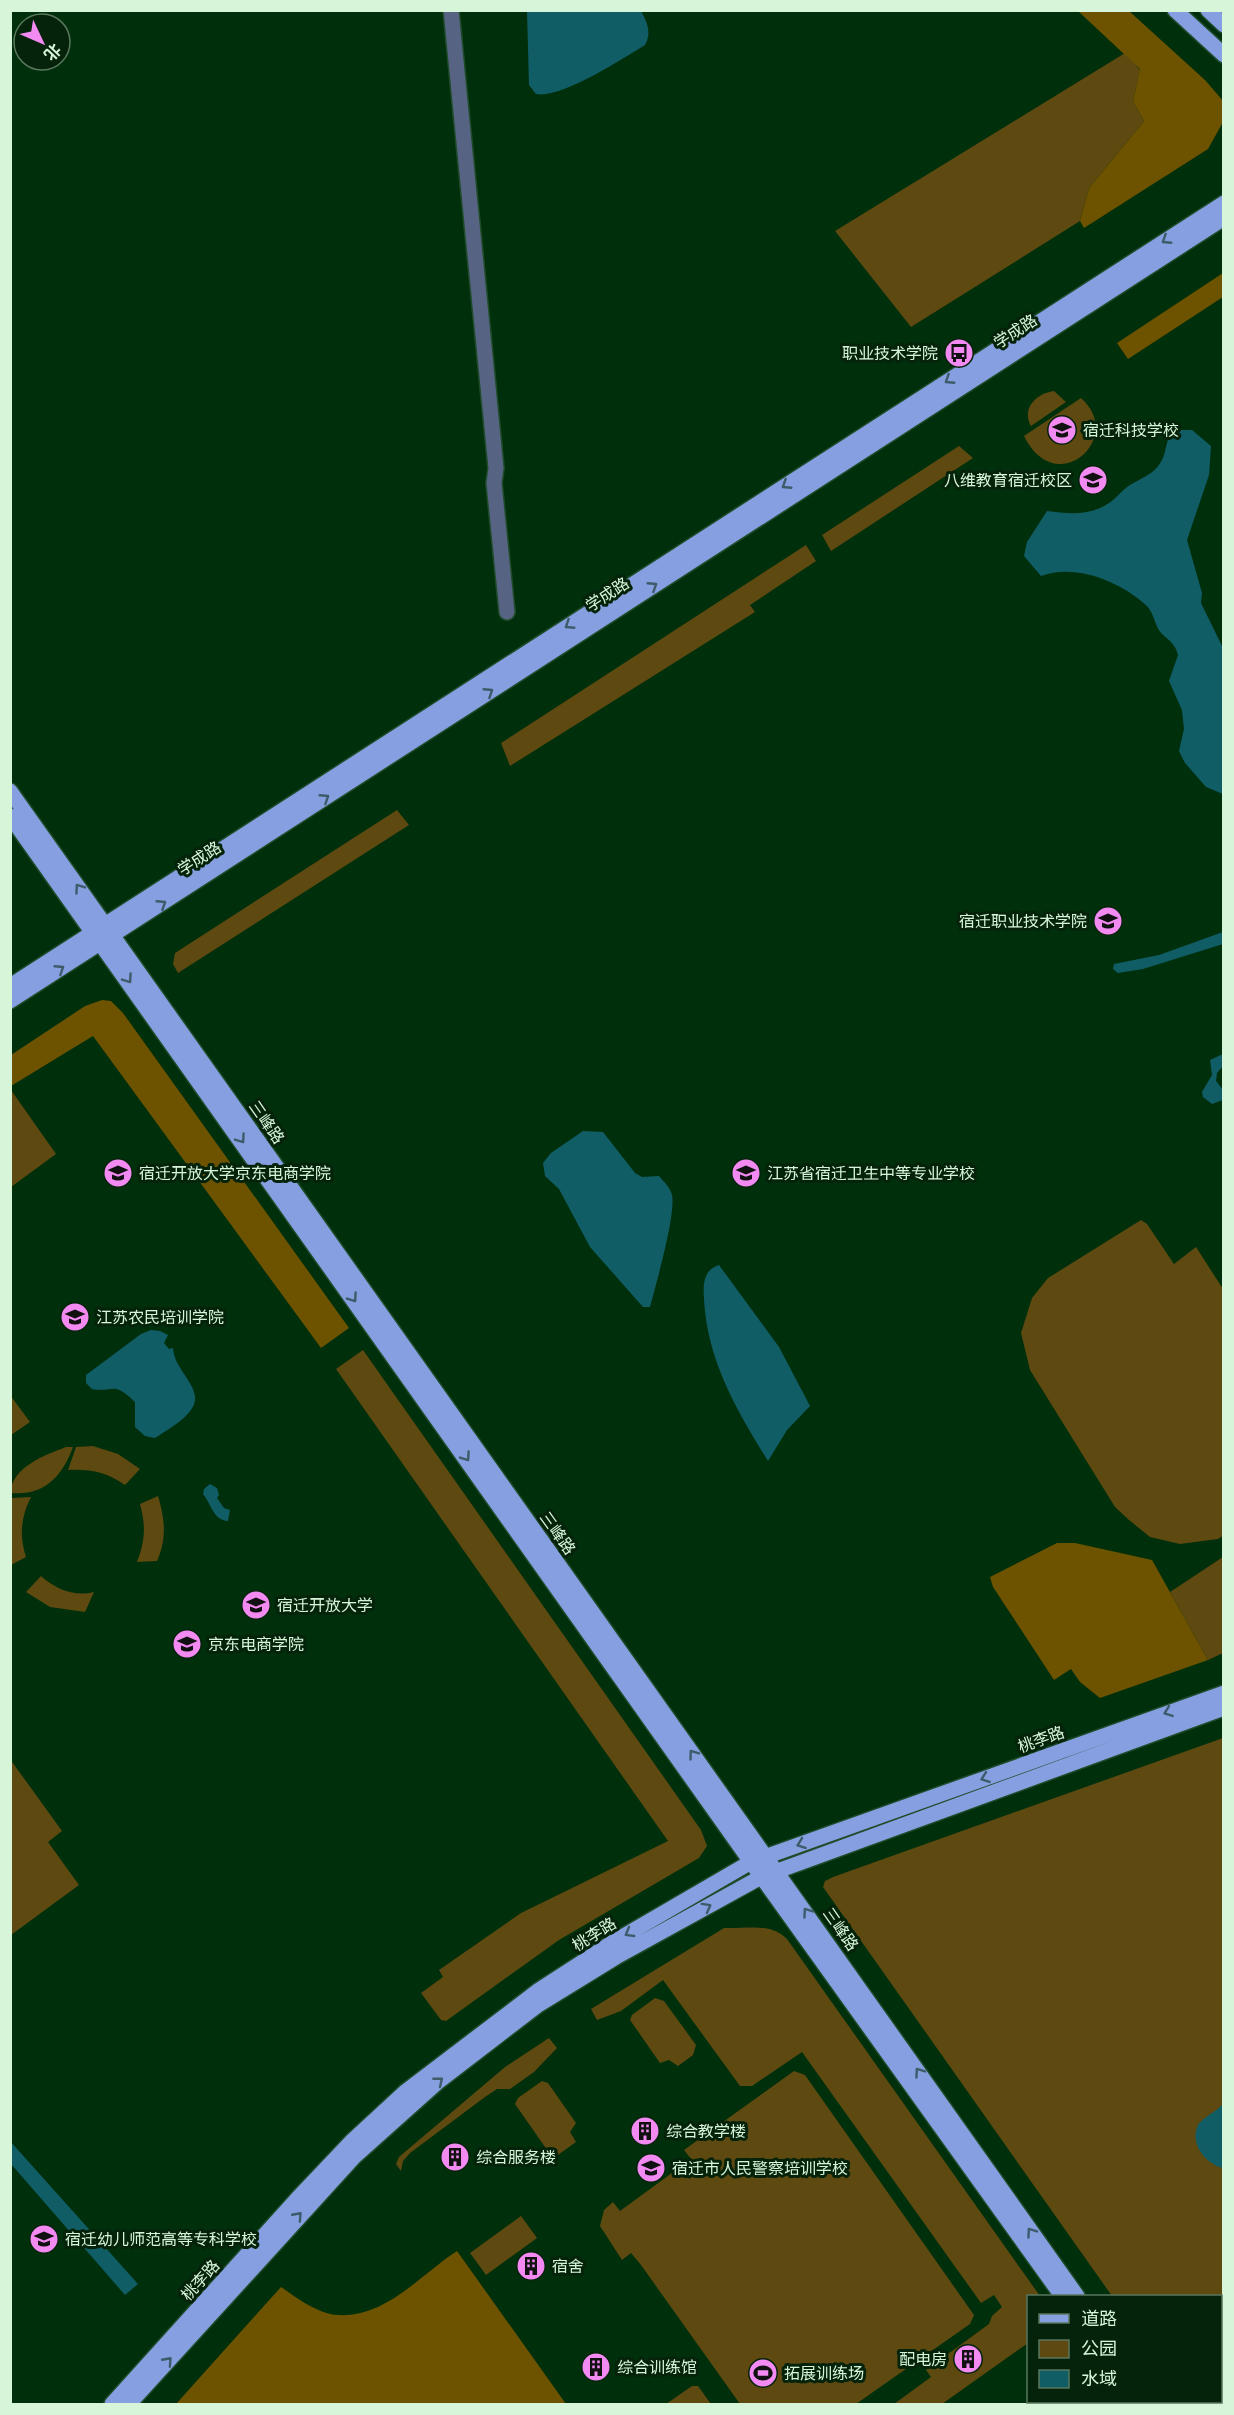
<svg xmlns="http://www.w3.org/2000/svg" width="1234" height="2415" viewBox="0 0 1234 2415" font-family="'Source Sans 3','Noto Sans SC',sans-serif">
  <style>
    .green { fill: #5e4911 }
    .forest { fill: #6d5300 }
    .water { fill: #105d66 }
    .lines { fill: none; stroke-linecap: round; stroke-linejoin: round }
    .minor-casing { stroke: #1e4b29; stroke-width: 18 }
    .major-casing { stroke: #1e4b29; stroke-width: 18 }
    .minor { stroke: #566382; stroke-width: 15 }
    .major { stroke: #869fe0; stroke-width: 15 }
    .oneway { stroke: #3e5b6a }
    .labels { text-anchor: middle; stroke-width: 6; stroke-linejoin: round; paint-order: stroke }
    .street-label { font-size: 16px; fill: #d6f5d9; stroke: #04230a }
    .poi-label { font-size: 16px; fill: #d6f5d9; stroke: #04230a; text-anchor: start }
  </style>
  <rect width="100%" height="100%" fill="#002f0c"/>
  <!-- green -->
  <path class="green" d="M1125 53 1140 70 1133 101 1144 121 1089 188 1080 221 911 327 835 231Z
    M1054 391 1066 402 1031 426C1021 408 1037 393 1054 391Z
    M1081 398C1126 438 1056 501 1024 436Z
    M959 446 973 458 831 551 822 535Z
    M806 545 816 561 750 605 755 612 510 766 501 743Z
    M397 810 409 825 178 973 173 964 175 953Z
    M11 1090 56 1154 11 1187H10Z
    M1141 1220 1147 1224 1174 1264 1196 1247 1223 1289 1224 1535 1218 1539 1180 1544 1150 1537 1129 1520 1115 1507 1030 1370 1021 1333 1032 1298 1048 1278Z
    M363 1350 701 1830 707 1846 699 1858 559 1940 446 2021 441 2020 421 1993 443 1977 439 1970 521 1913 668 1841 336 1369Z
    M10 1395 30 1422 11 1435H10Z
    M93 1446 118 1454 140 1469 125 1485C106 1472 91 1469 68 1470L76 1447Z
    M66 1447H73C62 1477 44 1496 11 1493 10 1468 47 1454 66 1447Z
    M158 1496C165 1519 167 1539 157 1561L137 1562C145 1541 146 1526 140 1504Z
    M31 1497C21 1517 19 1535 26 1557L11 1565V1498Z
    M1223 1557V1653L1208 1660 1170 1592Z
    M41 1576C55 1589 75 1597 94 1592L85 1612 50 1607 26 1592Z
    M1223 1738V2404H1189L1187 2402H1220V2296H1112L823 1887 825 1881 833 1877Z
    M10 1759 62 1831 48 1842 79 1885 11 1935Z
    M724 1928C747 1929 770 1922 787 1939L1040 2296H1028V2343L942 2404H894L931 2377 926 2370 989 2324 992 2316 1002 2307 994 2295 981 2303 802 2052 752 2086H740L663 1980 621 2011 597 2020 591 2009Z
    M655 1998 664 2001 696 2045 693 2055 678 2066 669 2060 660 2063 630 2020 632 2015Z
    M549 2038 557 2048 534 2072 510 2089H497L485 2097 410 2153 403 2161 401 2171 396 2164 399 2157 505 2067Z
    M794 2071 805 2075 974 2315 970 2324 856 2404H740L641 2265 631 2253 622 2260 600 2226 604 2210 613 2202 620 2211 691 2159 684 2150Z
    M542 2081 548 2083 576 2123 570 2132 576 2142 555 2157H552L515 2104 518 2098Z
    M521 2216 537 2238 486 2275 470 2253Z
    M692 2386H698L711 2404H666Z"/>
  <!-- forest -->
  <path class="forest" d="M1078 11H1129L1205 80 1224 102 1223 122 1208 149 1084 228 1080 221 1089 188 1144 121 1133 101 1140 69Z
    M1223 273V297L1128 359 1117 343Z
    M102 1000 111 1001 123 1013 349 1328 321 1348 93 1036 11 1086V1055L85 1006Z
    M1057 1543H1075L1152 1560 1208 1660 1100 1698 1080 1682 1071 1669 1054 1680 993 1587 990 1577Z
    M457 2251 566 2404H176L281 2287C297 2298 318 2314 338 2315 386 2318 421 2274 457 2251Z"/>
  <!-- water -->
  <path class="water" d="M527 11H641C647 22 652 33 645 45 622 59 561 99 536 94L529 85Z
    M1173 430H1192L1211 446 1209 475 1187 540 1202 593 1201 603 1223 648V794L1206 787 1185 763 1179 751 1184 729 1182 710 1169 681 1178 655C1175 644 1170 641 1162 634 1155 627 1154 613 1147 606 1120 581 1075 563 1041 576L1024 556 1027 542 1047 511C1069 514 1090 516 1109 503 1117 498 1122 490 1130 485 1143 477 1155 474 1162 460 1167 450 1166 438 1173 430Z
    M1223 932V944L1143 969 1118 973 1113 969 1114 964 1159 955Z
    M1223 1054V1066L1217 1073 1216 1081 1223 1090V1100L1212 1104 1203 1097 1202 1092 1212 1075 1210 1060Z
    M583 1131 603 1132 635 1173 642 1177 659 1176C664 1182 670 1187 672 1195 676 1215 656 1284 650 1307H643L590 1247 559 1189 545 1176 543 1163 551 1153Z
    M719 1265 779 1347 810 1406 787 1430 768 1461C737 1411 707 1360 704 1299 703 1285 703 1270 719 1265Z
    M151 1330 160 1331 168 1335 164 1343 169 1349 173 1348C174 1359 178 1364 184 1374 188 1380 196 1391 195 1399 195 1415 167 1430 155 1438L145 1436 135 1427V1402C112 1380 115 1393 92 1389L86 1383V1375L141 1334Z
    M210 1484 217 1488 219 1495 217 1498 224 1508 230 1510 228 1521C213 1520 212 1505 203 1494L204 1489Z
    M1223 2104V2168C1206 2164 1189 2144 1198 2125 1202 2118 1217 2111 1223 2104Z
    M10 2141 138 2284 125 2295 11 2164Z"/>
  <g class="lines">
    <!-- minor casing -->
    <g class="minor-casing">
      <path id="minor" d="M451 10 496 468 494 483 507 612"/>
    </g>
    <!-- major casing -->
    <g class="major-casing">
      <path id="major" d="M1175 10 1224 55
        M1208 10 1224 25
        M10 791 1077 2296
        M10 816 751 1862 1062 2296
        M10 986 1224 203
        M10 1001 1224 218
        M1136 2402 1139 2404
        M1151 2402 1153 2404
        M112 2404 297 2199 353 2140 405 2092 539 1990 610 1944 751 1862 1224 1693
        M129 2404 354 2157 439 2081 538 2005 616 1957 761 1877 1224 1708"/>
    </g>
    <!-- minor -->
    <use href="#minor" class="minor"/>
    <!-- major -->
    <use href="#major" class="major"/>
  </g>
  <!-- one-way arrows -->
  <defs><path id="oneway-chevron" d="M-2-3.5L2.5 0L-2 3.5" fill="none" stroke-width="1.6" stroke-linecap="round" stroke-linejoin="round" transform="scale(1.5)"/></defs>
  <g class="oneway">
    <use href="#oneway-chevron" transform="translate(1166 240) rotate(147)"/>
    <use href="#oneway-chevron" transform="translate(949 380) rotate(147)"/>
    <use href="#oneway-chevron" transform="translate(786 485) rotate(147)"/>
    <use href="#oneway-chevron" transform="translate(653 586) rotate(-33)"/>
    <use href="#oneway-chevron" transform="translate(569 625) rotate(147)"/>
    <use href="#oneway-chevron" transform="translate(489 692) rotate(-33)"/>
    <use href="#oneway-chevron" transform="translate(325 798) rotate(-33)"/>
    <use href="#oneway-chevron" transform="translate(79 888) rotate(-125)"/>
    <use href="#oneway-chevron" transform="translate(162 904) rotate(-33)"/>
    <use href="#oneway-chevron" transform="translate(60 969) rotate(-33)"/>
    <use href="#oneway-chevron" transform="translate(128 979) rotate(55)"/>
    <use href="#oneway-chevron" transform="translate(241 1139) rotate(55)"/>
    <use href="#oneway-chevron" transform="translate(353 1298) rotate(55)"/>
    <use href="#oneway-chevron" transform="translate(466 1457) rotate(55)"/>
    <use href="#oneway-chevron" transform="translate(1168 1712) rotate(160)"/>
    <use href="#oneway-chevron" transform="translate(693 1754) rotate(-126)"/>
    <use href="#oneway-chevron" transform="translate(985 1778) rotate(160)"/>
    <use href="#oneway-chevron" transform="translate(801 1844) rotate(160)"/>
    <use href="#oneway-chevron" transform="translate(707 1907) rotate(-29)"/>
    <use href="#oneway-chevron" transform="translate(807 1912) rotate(-125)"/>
    <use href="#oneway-chevron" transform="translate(629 1933) rotate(150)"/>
    <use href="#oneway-chevron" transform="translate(919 2072) rotate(-125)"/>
    <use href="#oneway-chevron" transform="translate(439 2081) rotate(-39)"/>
    <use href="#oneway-chevron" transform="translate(298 2216) rotate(-48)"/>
    <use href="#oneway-chevron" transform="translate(1031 2232) rotate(-125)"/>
    <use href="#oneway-chevron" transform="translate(168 2361) rotate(-48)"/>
  </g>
  <!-- icons -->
  <defs>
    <g id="bus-disc" transform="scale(1.5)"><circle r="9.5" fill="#f38af2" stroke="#04230a"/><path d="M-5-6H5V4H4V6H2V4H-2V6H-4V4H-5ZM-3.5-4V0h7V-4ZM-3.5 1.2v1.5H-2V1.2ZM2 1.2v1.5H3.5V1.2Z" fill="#111"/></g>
    <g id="university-disc" transform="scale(1.5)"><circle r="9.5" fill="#f38af2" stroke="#04230a"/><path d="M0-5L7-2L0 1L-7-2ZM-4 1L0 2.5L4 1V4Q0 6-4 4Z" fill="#111"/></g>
    <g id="school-disc" transform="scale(1.5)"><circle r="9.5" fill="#f38af2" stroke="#04230a"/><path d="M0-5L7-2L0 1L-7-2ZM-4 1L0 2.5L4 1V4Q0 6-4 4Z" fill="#111"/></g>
    <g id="building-disc" transform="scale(1.5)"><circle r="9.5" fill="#f38af2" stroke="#04230a"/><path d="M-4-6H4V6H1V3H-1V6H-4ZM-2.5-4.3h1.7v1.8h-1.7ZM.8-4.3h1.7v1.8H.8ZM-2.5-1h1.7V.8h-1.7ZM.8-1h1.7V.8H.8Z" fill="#111"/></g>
    <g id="stadium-disc" transform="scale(1.5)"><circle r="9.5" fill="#f38af2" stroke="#04230a"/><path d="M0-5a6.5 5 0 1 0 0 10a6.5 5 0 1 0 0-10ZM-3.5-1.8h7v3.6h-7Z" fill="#111"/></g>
  </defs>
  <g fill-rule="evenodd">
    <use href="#bus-disc" x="959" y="353"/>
    <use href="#university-disc" x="1062" y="430"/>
    <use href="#university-disc" x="1093" y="480"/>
    <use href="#university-disc" x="1108" y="921"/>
    <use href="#university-disc" x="118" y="1173"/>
    <use href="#school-disc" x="746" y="1173"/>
    <use href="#university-disc" x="75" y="1317"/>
    <use href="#university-disc" x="256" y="1605"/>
    <use href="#university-disc" x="187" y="1644"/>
    <use href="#building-disc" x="645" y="2131"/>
    <use href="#building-disc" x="455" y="2157"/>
    <use href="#school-disc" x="651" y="2168"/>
    <use href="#university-disc" x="44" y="2239"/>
    <use href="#building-disc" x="531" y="2266"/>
    <use href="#building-disc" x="968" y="2359"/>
    <use href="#building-disc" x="596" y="2367"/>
    <use href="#stadium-disc" x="763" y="2373"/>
  </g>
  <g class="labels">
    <!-- street labels -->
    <g class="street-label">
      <text transform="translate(1015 331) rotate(-33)" y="6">学成路</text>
      <text transform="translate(607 594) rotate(-33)" y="6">学成路</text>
      <text transform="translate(199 858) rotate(-33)" y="6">学成路</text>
      <text transform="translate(267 1122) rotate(55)" y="6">三峰路</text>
      <text transform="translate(558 1533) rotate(54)" y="6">三峰路</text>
      <text transform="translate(1041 1739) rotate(-20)" y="6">桃李路</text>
      <text transform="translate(841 1929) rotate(55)" y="6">三峰路</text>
      <text transform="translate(594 1934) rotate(-32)" y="6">桃李路</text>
      <text transform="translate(200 2280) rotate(-48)" y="6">桃李路</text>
    </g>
    <!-- poi labels -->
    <g class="poi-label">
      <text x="938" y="359" text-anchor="end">职业技术学院</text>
      <text x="1083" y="436">宿迁科技学校</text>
      <text x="1072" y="486" text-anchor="end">八维教育宿迁校区</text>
      <text x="1087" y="927" text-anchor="end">宿迁职业技术学院</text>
      <text x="139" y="1179">宿迁开放大学京东电商学院</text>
      <text x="767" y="1179">江苏省宿迁卫生中等专业学校</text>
      <text x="96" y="1323">江苏农民培训学院</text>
      <text x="277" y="1611">宿迁开放大学</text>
      <text x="208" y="1650">京东电商学院</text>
      <text x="666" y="2137">综合教学楼</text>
      <text x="476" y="2163">综合服务楼</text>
      <text x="672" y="2174">宿迁市人民警察培训学校</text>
      <text x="65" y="2245">宿迁幼儿师范高等专科学校</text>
      <text x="552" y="2272">宿舍</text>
      <text x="947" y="2365" text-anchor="end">配电房</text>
      <text x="617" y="2373">综合训练馆</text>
      <text x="784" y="2379">拓展训练场</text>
    </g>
  </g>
  <!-- border -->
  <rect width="1234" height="2415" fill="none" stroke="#d6f5d9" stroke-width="24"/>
  <!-- legend -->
  <rect x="1027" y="2295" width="195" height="108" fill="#04230a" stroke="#58775d" stroke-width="1.5"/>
  <rect x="1039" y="2314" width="30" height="9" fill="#869fe0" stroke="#58775d" stroke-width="1.5"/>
  <text x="1081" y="2325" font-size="18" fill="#d6f5d9">道路</text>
  <rect x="1039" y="2340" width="30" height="18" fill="#5e4911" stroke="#58775d" stroke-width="1.5"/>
  <text x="1081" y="2355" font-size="18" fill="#d6f5d9">公园</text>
  <rect x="1039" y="2370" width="30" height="18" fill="#105d66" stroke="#58775d" stroke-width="1.5"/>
  <text x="1081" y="2385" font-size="18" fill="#d6f5d9">水域</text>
  <!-- north arrow -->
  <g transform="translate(42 42) rotate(134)"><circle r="28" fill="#04230a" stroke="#58775d" stroke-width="1.5"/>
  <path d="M0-4.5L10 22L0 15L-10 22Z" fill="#f38af2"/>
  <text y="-9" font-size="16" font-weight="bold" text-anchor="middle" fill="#d6f5d9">北</text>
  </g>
</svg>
